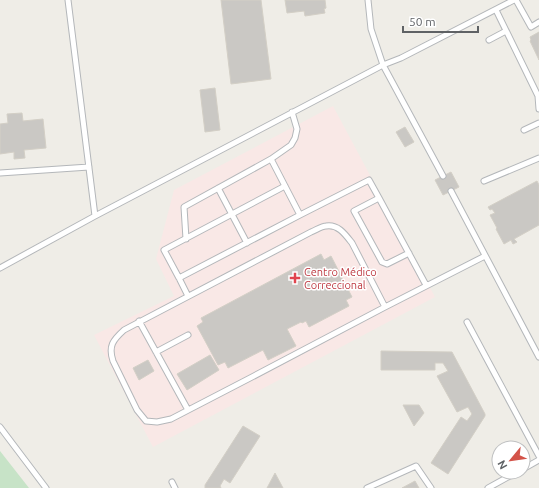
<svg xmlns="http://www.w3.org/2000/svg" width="539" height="488" viewBox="0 0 539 488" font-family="Ubuntu,sans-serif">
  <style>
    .medical { fill: #f9e8e6 }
    .green { fill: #c7e3c7 }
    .building { fill: #cac8c4; stroke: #d3cfc6 }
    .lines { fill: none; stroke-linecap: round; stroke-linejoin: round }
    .lane-casing { stroke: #b4b7ba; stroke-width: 7 }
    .lane { stroke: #fff; stroke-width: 5 }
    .health-dot { fill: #e0444e; stroke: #fff; stroke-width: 1.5 }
    .labels { text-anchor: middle; stroke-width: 3; stroke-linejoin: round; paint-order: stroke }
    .health-label { font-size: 11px; fill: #be3a42; stroke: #fff; text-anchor: start }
  </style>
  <rect width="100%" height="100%" fill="#efede7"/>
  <!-- medical -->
  <path class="medical" d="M333 106 435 297 153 447 94 335 174 296 156 259 174 190Z"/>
  <!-- green -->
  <path class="green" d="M0 451 29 488H0Z"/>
  <!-- building -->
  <path class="building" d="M221 0H261L271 79 231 84Z
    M285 0H325L326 8 324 9 325 13 305 16 304 11 287 13Z
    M539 32V60L530 41 531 40 530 37Z
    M215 88 220 130 205 132 200 90Z
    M22 113 23 121 43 119 46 148 24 150 25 158 14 159V152L0 154V124L8 123 7 114Z
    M405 127 414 142 405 147 396 132Z
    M451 172 459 187 443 195 435 180Z
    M537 181 539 185V225L514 239 517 242 513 244 511 240 504 244 496 229 497 228 490 215 495 213 492 209 490 210 488 207Z
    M321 254 324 260 331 256 352 297 346 300 349 306 309 327 306 321 302 323 301 322 287 329 296 346 268 360 263 350 228 368 225 362 218 365 197 326 203 322 201 318Z
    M381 351 452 352 485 414V416L448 474 431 463 461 417 467 421 472 414 468 407 457 412 437 376 448 371 443 363H435V370H381Z
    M210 355 219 370 187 390 177 374Z
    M148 360 154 371 139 380 133 368Z
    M403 405H419L424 413 414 426Z
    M243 426 260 436 230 483 224 479 220 486 221 488H205V485Z
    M275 473 283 488H267Z
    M415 481 419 488H402Z"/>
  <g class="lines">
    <!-- lane casing -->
    <g class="lane-casing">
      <path id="lane" d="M68 0 95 216
        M368 0 371 29 383 65 443 176
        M516 0 531 27 539 22
        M496 10 538 96 539 109
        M489 40 506 31
        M524 130 539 123
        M271 159 300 215 179 278 164 250 285 186
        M0 173 89 167
        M484 181 539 158
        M218 188 247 243
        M451 191 539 357
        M379 198 426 285
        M300 215 369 180 379 198 354 211 382 262 387 264 409 253
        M186 239 184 207 271 159 291 145 295 138 297 129 292 112
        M0 268 95 216 383 65 401 58 514 0
        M179 278 188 296
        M385 307 352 243C345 234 338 224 326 226 322 226 316 230 311 232L124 330C113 340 108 346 113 361L137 410 146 421 157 422 171 419 252 377 385 307 485 256
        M139 321 188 410
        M467 322 539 456
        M156 352 188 335
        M0 427 46 488
        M523 469 539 460
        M172 482 175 488
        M367 488 416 466 431 488
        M488 488 517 472"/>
    </g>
    <!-- lane -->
    <use href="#lane" class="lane"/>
  </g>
  <!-- markers -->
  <path class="health-dot" d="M293 272h4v4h4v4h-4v4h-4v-4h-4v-4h4z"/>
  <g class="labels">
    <!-- health labels -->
    <g class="health-label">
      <text x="304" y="276">Centro Médico<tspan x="304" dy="13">Correccional</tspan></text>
    </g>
  </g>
  <!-- north arrow -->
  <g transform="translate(511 460) rotate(241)"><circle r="19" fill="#ffffff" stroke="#bfc0c1"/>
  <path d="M0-3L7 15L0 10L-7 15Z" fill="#d35349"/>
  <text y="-6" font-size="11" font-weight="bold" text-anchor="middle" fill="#5f6265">N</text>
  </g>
  <!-- scale -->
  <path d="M403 26v6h75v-6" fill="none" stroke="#5f6265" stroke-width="2"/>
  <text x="409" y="26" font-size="12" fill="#5f6265" stroke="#ffffff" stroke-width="3" paint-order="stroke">50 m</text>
</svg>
